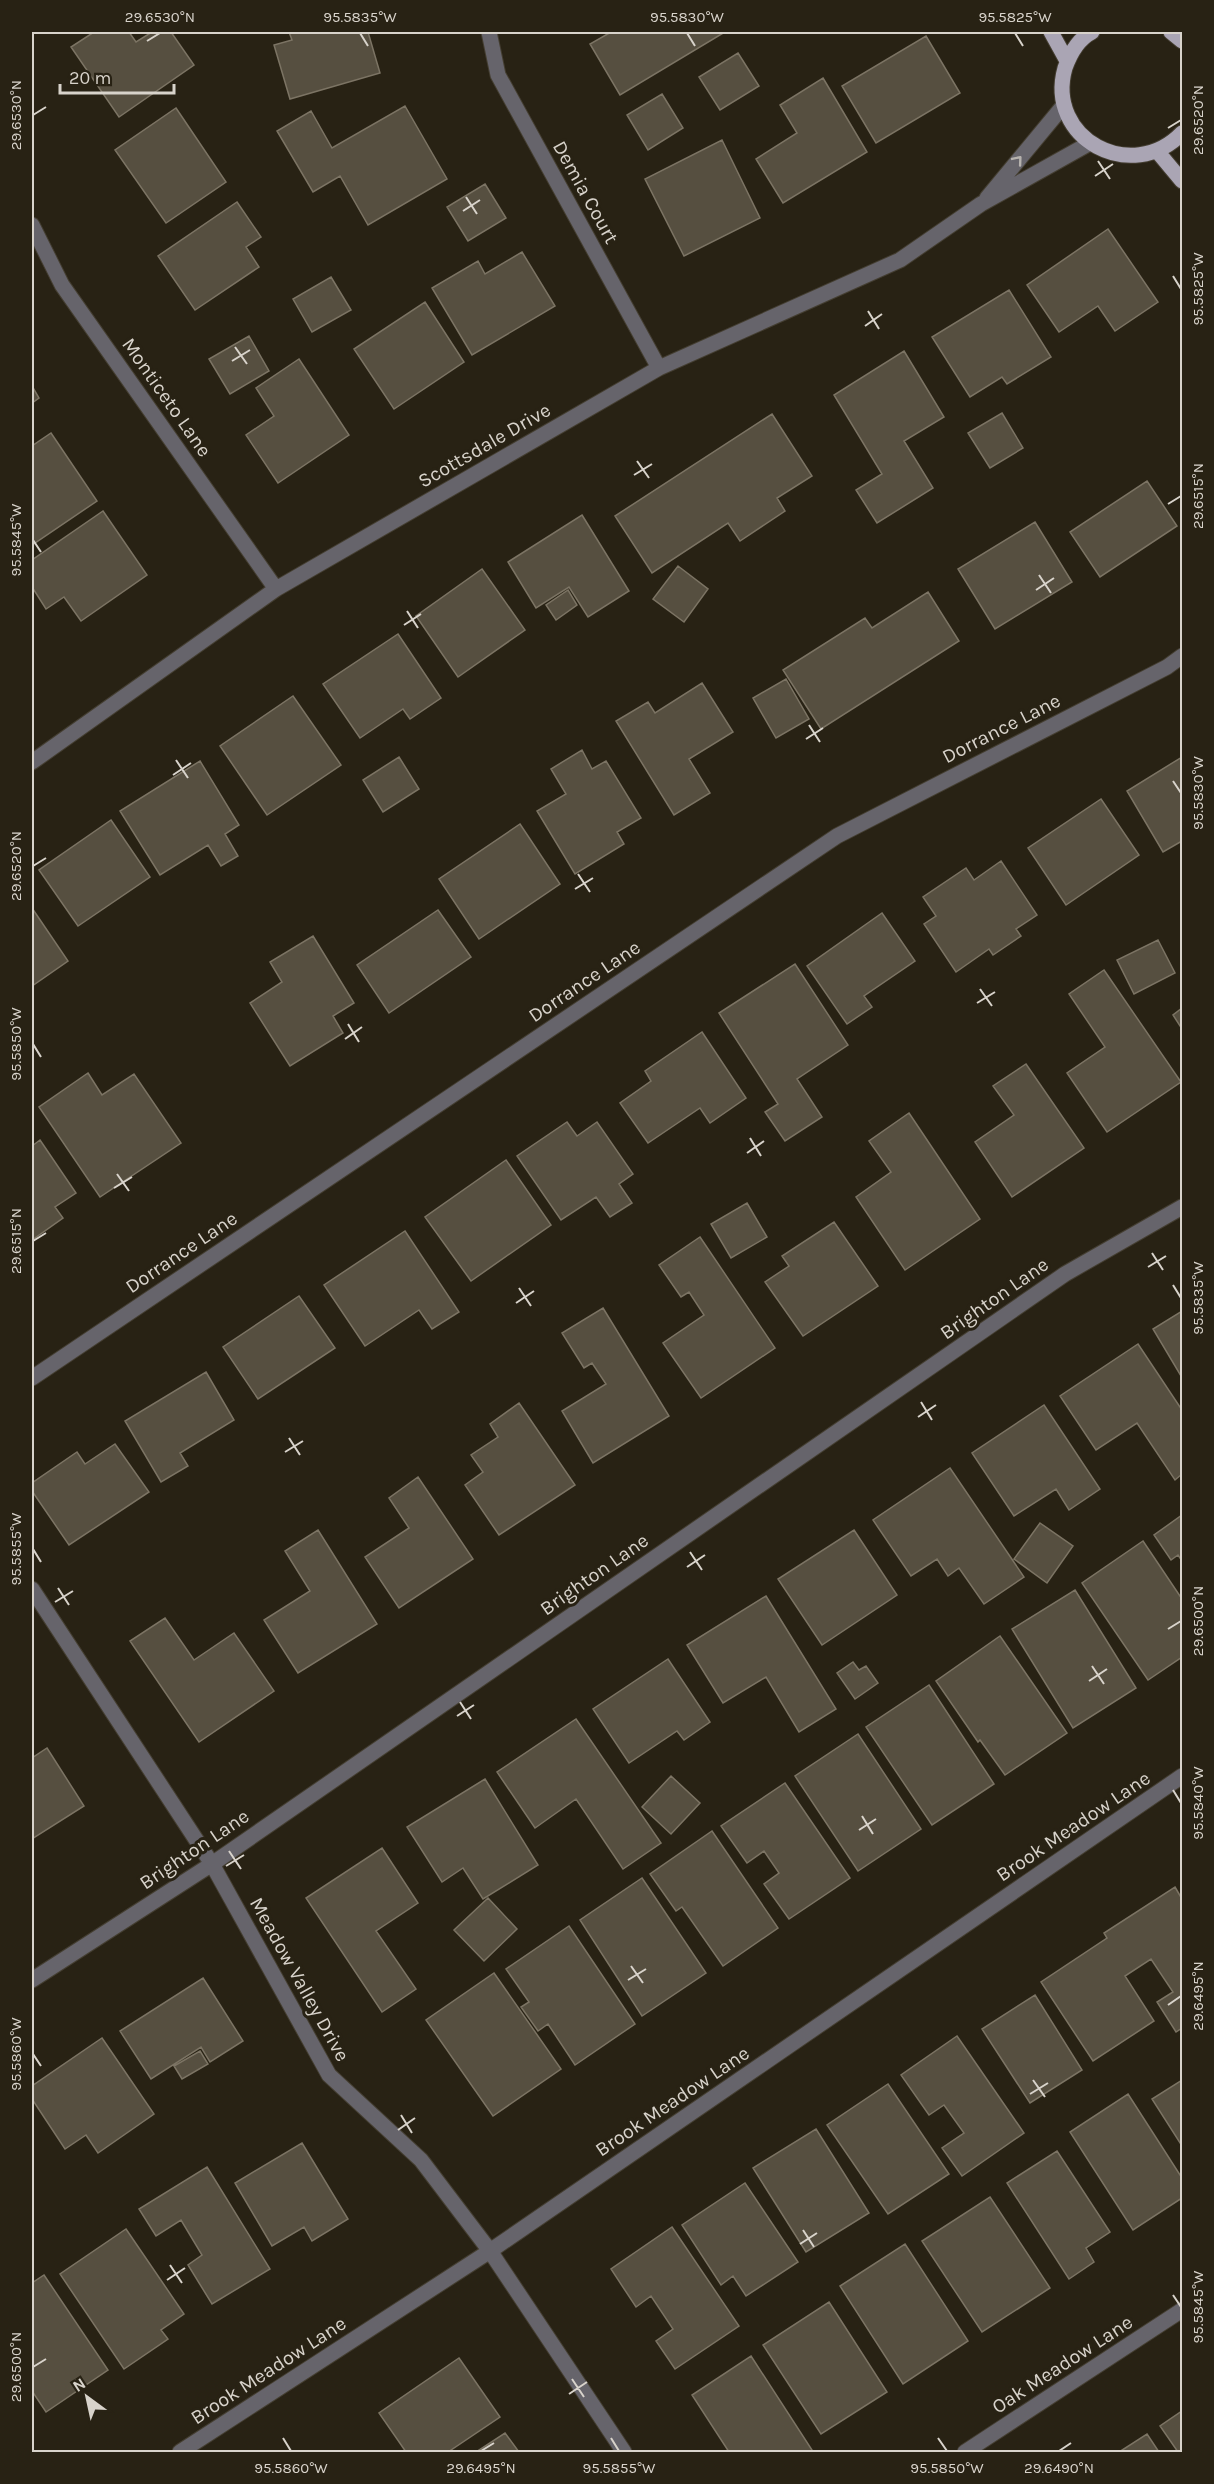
<svg xmlns="http://www.w3.org/2000/svg" width="1214" height="2484" viewBox="0 0 1214 2484" font-family="Karla,sans-serif">
  <style>
    .building { fill: #564f40; stroke: #7c7464; stroke-width: 1.5 }
    .lines { fill: none; stroke-linecap: round; stroke-linejoin: round }
    .minor-casing { stroke: #443e31; stroke-width: 17 }
    .major-casing { stroke: #443e31; stroke-width: 17 }
    .minor { stroke: #66646b; stroke-width: 15 }
    .major { stroke: #aaa5b4; stroke-width: 15 }
    .oneway { stroke: #b6b2ae }
    .ticks { fill: none; stroke: #d8d3cb; stroke-width: 2 }
    .labels { text-anchor: middle; stroke-width: 6; stroke-linejoin: round; paint-order: stroke }
    .street-label { font-size: 20px; fill: #d8d3cb; stroke: #282214 }
    .neatline { fill: none; stroke: #d8d3cb; stroke-width: 2 }
    .ticks-label { font-size: 15px; text-anchor: middle; fill: #d8d3cb }
  </style>
  <rect width="100%" height="100%" fill="#282214"/>
  <!-- building -->
  <path class="building" d="M94 32H129L136 42 152 32H171L194 65 119 117 71 47Z
    M289 32H368L380 73 290 99 274 45 292 40Z
    M611 32H725L620 95 590 44Z
    M926 36 960 93 876 143 842 86Z
    M738 53 759 86 720 110 699 77Z
    M823 78 867 152 783 203 756 159 797 133 780 105Z
    M662 94 683 128 648 150 627 115Z
    M405 106 447 179 368 225 340 176 313 192 277 131 311 111 332 148Z
    M176 108 226 182 166 223 115 150Z
    M722 140 760 218 684 256 645 179Z
    M485 184 506 218 468 241 447 207Z
    M237 202 261 237 246 247 259 267 195 310 158 256Z
    M1108 229 1158 302 1115 331 1098 306 1059 332 1027 285Z
    M522 252 555 306 472 355 432 288 478 261 485 274Z
    M331 277 351 310 312 332 293 299Z
    M1009 290 1051 357 1007 384 1002 377 970 397 932 337Z
    M425 302 464 362 394 409 354 349Z
    M249 336 269 371 230 394 209 359Z
    M904 351 944 417 904 441 933 488 877 523 856 490 882 474 834 395Z
    M299 359 349 435 278 483 246 435 274 416 256 388Z
    M32 386 39 398 32 403Z
    M1002 413 1023 448 990 468 968 433Z
    M772 414 812 476 777 498 785 511 740 541 728 523 652 573 615 516Z
    M51 433 97 501 32 545V446Z
    M1147 481 1177 526 1100 577 1070 532Z
    M103 511 147 575 81 621 64 597 46 609 32 587V560Z
    M582 515 629 591 588 617 569 587 536 608 508 562Z
    M1035 522 1072 582 995 629 958 569Z
    M678 566 708 589 684 622 653 599Z
    M482 569 525 630 458 677 416 616Z
    M568 590 577 605 556 620 546 605Z
    M928 592 959 641 821 729 783 670 865 618 872 628Z
    M398 634 441 698 410 719 403 709 360 738 323 684Z
    M786 679 809 719 776 738 753 698Z
    M702 683 733 732 689 759 710 793 674 815 616 721 648 702 655 713Z
    M293 696 341 765 267 815 220 746Z
    M582 750 592 769 606 761 641 818 617 832 624 844 575 874 537 811 566 794 551 769Z
    M399 757 419 789 383 812 363 780Z
    M1182 757V841L1163 852 1127 791Z
    M200 761 239 825 225 834 238 856 221 866 208 845 160 875 120 811Z
    M1101 799 1139 855 1066 905 1028 848Z
    M111 820 150 877 78 926 39 870Z
    M520 824 560 884 479 939 439 879Z
    M1001 861 1037 915 1016 929 1021 936 993 955 989 949 956 972 924 924 936 916 923 897 966 868 974 880Z
    M32 908 68 961 32 986Z
    M438 910 471 957 389 1013 357 965Z
    M882 913 915 961 864 996 872 1007 847 1024 807 966Z
    M313 936 354 1003 333 1016 343 1033 290 1066 250 1003 282 982 270 962Z
    M1158 940 1175 973 1134 994 1117 960Z
    M795 964 848 1045 797 1079 822 1117 785 1141 765 1112 778 1104 719 1013Z
    M1104 970 1181 1082 1107 1132 1067 1073 1105 1047 1069 994Z
    M1182 1008V1029L1173 1015Z
    M702 1032 746 1098 710 1123 700 1108 648 1143 620 1103 651 1081 645 1071Z
    M1026 1064 1084 1148 1012 1197 975 1142 1014 1115 993 1086Z
    M88 1073 102 1095 134 1074 181 1143 100 1197 39 1107Z
    M909 1113 980 1219 905 1270 856 1197 891 1172 869 1141Z
    M567 1122 577 1136 597 1122 633 1174 619 1184 632 1203 610 1217 596 1197 561 1220 517 1156Z
    M40 1140 76 1193 55 1207 63 1218 32 1240V1146Z
    M506 1160 551 1225 471 1281 425 1217Z
    M747 1203 767 1237 731 1258 711 1224Z
    M834 1222 878 1286 803 1336 765 1282 789 1266 782 1256Z
    M405 1231 459 1312 432 1329 419 1310 365 1346 324 1285Z
    M700 1237 775 1348 701 1398 663 1343 704 1315 689 1292 681 1297 659 1265Z
    M299 1296 335 1348 258 1399 223 1347Z
    M603 1308 669 1416 593 1463 562 1411 606 1384 592 1363 584 1368 562 1333Z
    M1182 1311V1376H1181L1153 1329Z
    M1138 1344 1182 1410V1474L1175 1480 1137 1423 1096 1450 1060 1396Z
    M206 1372 234 1420 180 1453 188 1466 161 1482 125 1421Z
    M519 1403 575 1485 499 1535 465 1485 483 1472 471 1455 498 1437 490 1424Z
    M1044 1405 1100 1489 1069 1510 1056 1489 1014 1516 972 1453Z
    M115 1444 149 1492 69 1545 32 1491V1483L77 1452 85 1464Z
    M950 1468 1024 1577 984 1604 959 1568 948 1576 937 1559 911 1576 873 1520Z
    M418 1477 473 1559 399 1608 365 1557 409 1528 389 1498Z
    M1182 1515V1561L1178 1555 1171 1560 1154 1535Z
    M1040 1523 1073 1546 1047 1583 1014 1559Z
    M318 1530 377 1624 298 1673 264 1620 310 1591 285 1551Z
    M854 1530 897 1595 822 1645 778 1579Z
    M1143 1541 1182 1599V1657L1148 1680 1082 1583Z
    M1075 1590 1136 1688 1073 1728 1012 1629Z
    M766 1596 836 1709 799 1732 766 1677 723 1703 687 1645Z
    M165 1618 194 1660 234 1633 274 1691 199 1742 130 1641Z
    M1000 1636 1067 1733 1005 1775 980 1740 978 1742 936 1681Z
    M668 1659 710 1722 684 1740 677 1731 629 1763 593 1709Z
    M853 1662 859 1670 866 1666 878 1683 855 1699 837 1673Z
    M929 1685 994 1784 932 1825 866 1727Z
    M576 1719 661 1843 623 1869 576 1799 535 1828 497 1772Z
    M858 1734 921 1829 858 1871 795 1776Z
    M47 1748 84 1806 32 1839V1758Z
    M671 1776 700 1803 671 1834 642 1807Z
    M485 1779 538 1865 483 1899 463 1868 442 1882 407 1827Z
    M785 1783 850 1878 789 1919 764 1884 779 1873 764 1851 747 1863 721 1826Z
    M712 1831 778 1928 723 1966 682 1907 676 1911 650 1874Z
    M382 1848 418 1903 376 1931 416 1989 382 2012 306 1898Z
    M642 1878 706 1973 642 2016 580 1920Z
    M1175 1887 1182 1899V2028L1176 2032 1157 2002 1173 1992 1151 1959 1125 1976 1154 2021 1093 2061 1041 1982 1107 1938 1104 1933Z
    M488 1898 517 1929 484 1961 454 1930Z
    M569 1926 635 2024 575 2065 548 2024 538 2031 521 2007 529 2002 506 1969Z
    M494 1973 561 2069 493 2116 426 2020Z
    M203 1978 243 2041 210 2062 201 2047 151 2079 120 2031Z
    M1035 1995 1082 2070 1030 2103 982 2029Z
    M957 2036 1024 2133 962 2176 942 2148 964 2133 944 2105 929 2115 901 2075Z
    M102 2038 154 2114 98 2153 86 2135 65 2149 32 2099V2086Z
    M200 2051 208 2064 182 2079 174 2066Z
    M1182 2080V2146L1152 2099Z
    M888 2084 949 2174 888 2214 827 2125Z
    M1128 2094 1182 2178V2198L1133 2230 1070 2132Z
    M816 2129 869 2213 806 2252 753 2168Z
    M302 2143 348 2219 312 2241 304 2227 272 2246 235 2183Z
    M1057 2151 1110 2232 1086 2248 1094 2262 1069 2279 1007 2183Z
    M207 2167 270 2269 212 2304 188 2265 202 2255 181 2220 156 2236 139 2209Z
    M745 2183 798 2262 746 2296 733 2276 721 2285 682 2225Z
    M990 2197 1050 2288 982 2332 922 2241Z
    M672 2227 739 2326 675 2369 656 2341 673 2329 651 2296 636 2307 611 2269Z
    M126 2229 184 2314 161 2330 168 2339 124 2369 60 2274Z
    M905 2244 968 2341 903 2384 840 2286Z
    M44 2275 108 2370 46 2412 32 2391V2283Z
    M829 2302 887 2392 821 2434 763 2345Z
    M751 2356 812 2450 809 2452H729L692 2395Z
    M459 2358 500 2417 448 2452H406L379 2413Z
    M1182 2411V2452H1178L1160 2426Z
    M505 2433 519 2452H476Z
    M1147 2434 1159 2452H1119Z"/>
  <g class="lines">
    <!-- minor casing -->
    <g class="minor-casing">
      <path id="minor" d="M489 32 498 75 659 368
        M987 198 1064 105
        M32 225 62 285 276 589
        M32 762 276 589 659 368 900 260 981 204 1090 143
        M32 1378 837 836 1167 667 1182 656
        M32 1589 212 1864 329 2075 421 2160 490 2251 624 2452
        M32 1980 212 1864 1065 1274 1182 1207
        M180 2452 490 2251 1182 1776
        M965 2452 1182 2310"/>
    </g>
    <!-- major casing -->
    <g class="major-casing">
      <path id="major" d="M1051 32 1067 61
        M1092 32C1078 39 1070 54 1065 68 1045 139 1132 185 1182 133
        M1171 32 1182 41
        M1157 151 1182 181"/>
    </g>
    <!-- minor -->
    <use href="#minor" class="minor"/>
    <!-- major -->
    <use href="#major" class="major"/>
  </g>
  <!-- one-way arrows -->
  <defs><path id="oneway-chevron" d="M-2-3.5L2.5 0L-2 3.5" fill="none" stroke-width="1.6" stroke-linecap="round" stroke-linejoin="round" transform="scale(1.5)"/></defs>
  <use class="oneway" href="#oneway-chevron" transform="translate(1018 160) rotate(-50)"/>
  <!-- ticks -->
  <path class="ticks" d="M360 33 368 46M687 33 695 46M1015 33 1023 46M147 41 160 33M33 115 46 107M1168 128 1181 120M1098 161 1110 179M1095 176 1113 164M466 197 477 214M463 211 480 200M1173 276 1181 289M868 311 879 329M865 326 882 314M235 347 247 364M232 361 250 350M637 461 649 478M634 475 652 464M1168 504 1181 496M33 540 41 552M1039 575 1051 593M1036 590 1054 578M407 611 418 628M404 625 421 614M809 725 820 742M806 739 823 728M176 760 188 778M173 775 191 763M1173 781 1181 793M33 866 46 858M578 874 590 892M575 889 593 878M980 989 992 1006M977 1003 995 992M348 1024 359 1042M345 1039 362 1027M33 1044 41 1057M750 1138 761 1156M747 1153 764 1141M117 1174 129 1191M114 1188 132 1177M33 1241 46 1233M1152 1253 1163 1270M1148 1267 1166 1256M1173 1285 1181 1298M519 1288 531 1306M516 1303 534 1291M921 1402 932 1420M918 1417 936 1405M289 1438 300 1455M285 1452 303 1441M33 1549 41 1562M690 1552 702 1570M687 1567 705 1555M58 1588 69 1605M55 1602 73 1591M1168 1629 1181 1621M1092 1666 1104 1684M1089 1681 1107 1669M460 1702 471 1719M457 1716 474 1705M1173 1790 1181 1803M862 1816 873 1834M859 1830 876 1819M229 1851 241 1869M226 1866 244 1855M631 1966 643 1983M628 1980 646 1969M1168 2005 1181 1996M33 2054 41 2066M1033 2080 1045 2097M1030 2094 1048 2083M401 2115 412 2133M398 2130 415 2118M803 2230 814 2247M800 2244 817 2233M170 2265 182 2283M167 2280 185 2268M1173 2295 1181 2307M33 2367 46 2359M572 2379 584 2397M569 2394 587 2382M283 2438 291 2451M611 2438 619 2451M938 2438 947 2451M481 2451 494 2443M1059 2451 1071 2443"/>
  <g class="labels">
    <!-- street labels -->
    <g class="street-label">
      <text transform="translate(586 192) rotate(61)" y="7">Demia Court</text>
      <text transform="translate(167 397) rotate(55)" y="7">Monticeto Lane</text>
      <text transform="translate(484 445) rotate(-30)" y="7">Scottsdale Drive</text>
      <text transform="translate(1001 728) rotate(-27)" y="7">Dorrance Lane</text>
      <text transform="translate(584 981) rotate(-34)" y="7">Dorrance Lane</text>
      <text transform="translate(181 1252) rotate(-34)" y="7">Dorrance Lane</text>
      <text transform="translate(994 1298) rotate(-35)" y="7">Brighton Lane</text>
      <text transform="translate(594 1574) rotate(-35)" y="7">Brighton Lane</text>
      <text transform="translate(1073 1826) rotate(-34)" y="7">Brook Meadow Lane</text>
      <text transform="translate(194 1849) rotate(-34)" y="7">Brighton Lane</text>
      <text transform="translate(300 1979) rotate(61)" y="7">Meadow Valley Drive</text>
      <text transform="translate(672 2101) rotate(-34)" y="7">Brook Meadow Lane</text>
      <text transform="translate(1062 2364) rotate(-33)" y="7">Oak Meadow Lane</text>
      <text transform="translate(268 2370) rotate(-33)" y="7">Brook Meadow Lane</text>
    </g>
  </g>
  <!-- border -->
  <rect width="1214" height="2484" fill="none" stroke="#282214" stroke-width="66"/>
  <!-- north arrow -->
  <g transform="translate(87 2397) rotate(327)" stroke="#282214" stroke-width="4.5" paint-order="stroke">
  <path d="M0-4.5L10 22L0 15L-10 22Z" fill="#d8d3cb"/>
  <text y="-9" font-size="16" font-weight="bold" text-anchor="middle" fill="#d8d3cb">N</text>
  </g>
  <!-- scale -->
  <path d="M60 84v9h114v-9" fill="none" stroke="#d8d3cb" stroke-width="3"/>
  <text x="69" y="84" font-size="18" fill="#d8d3cb" stroke="#282214" stroke-width="4.5" paint-order="stroke">20 m</text>
  <rect x="33" y="33" width="1148" height="2418" class="neatline"/>
  <g class="ticks-label">
    <text x="160" y="22">29.6530°N</text>
    <text x="360" y="22">95.5835°W</text>
    <text x="687" y="22">95.5830°W</text>
    <text x="1015" y="22">95.5825°W</text>
    <text transform="translate(16 115) rotate(-90)" y="5">29.6530°N</text>
    <text transform="translate(1198 120) rotate(-90)" y="5">29.6520°N</text>
    <text transform="translate(1198 289) rotate(-90)" y="5">95.5825°W</text>
    <text transform="translate(1198 496) rotate(-90)" y="5">29.6515°N</text>
    <text transform="translate(16 540) rotate(-90)" y="5">95.5845°W</text>
    <text transform="translate(1198 793) rotate(-90)" y="5">95.5830°W</text>
    <text transform="translate(16 866) rotate(-90)" y="5">29.6520°N</text>
    <text transform="translate(16 1044) rotate(-90)" y="5">95.5850°W</text>
    <text transform="translate(16 1241) rotate(-90)" y="5">29.6515°N</text>
    <text transform="translate(1198 1298) rotate(-90)" y="5">95.5835°W</text>
    <text transform="translate(16 1549) rotate(-90)" y="5">95.5855°W</text>
    <text transform="translate(1198 1621) rotate(-90)" y="5">29.6500°N</text>
    <text transform="translate(1198 1803) rotate(-90)" y="5">95.5840°W</text>
    <text transform="translate(1198 1996) rotate(-90)" y="5">29.6495°N</text>
    <text transform="translate(16 2054) rotate(-90)" y="5">95.5860°W</text>
    <text transform="translate(1198 2307) rotate(-90)" y="5">95.5845°W</text>
    <text transform="translate(16 2367) rotate(-90)" y="5">29.6500°N</text>
    <text x="291" y="2473">95.5860°W</text>
    <text x="481" y="2473">29.6495°N</text>
    <text x="619" y="2473">95.5855°W</text>
    <text x="947" y="2473">95.5850°W</text>
    <text x="1059" y="2473">29.6490°N</text>
  </g>
</svg>
